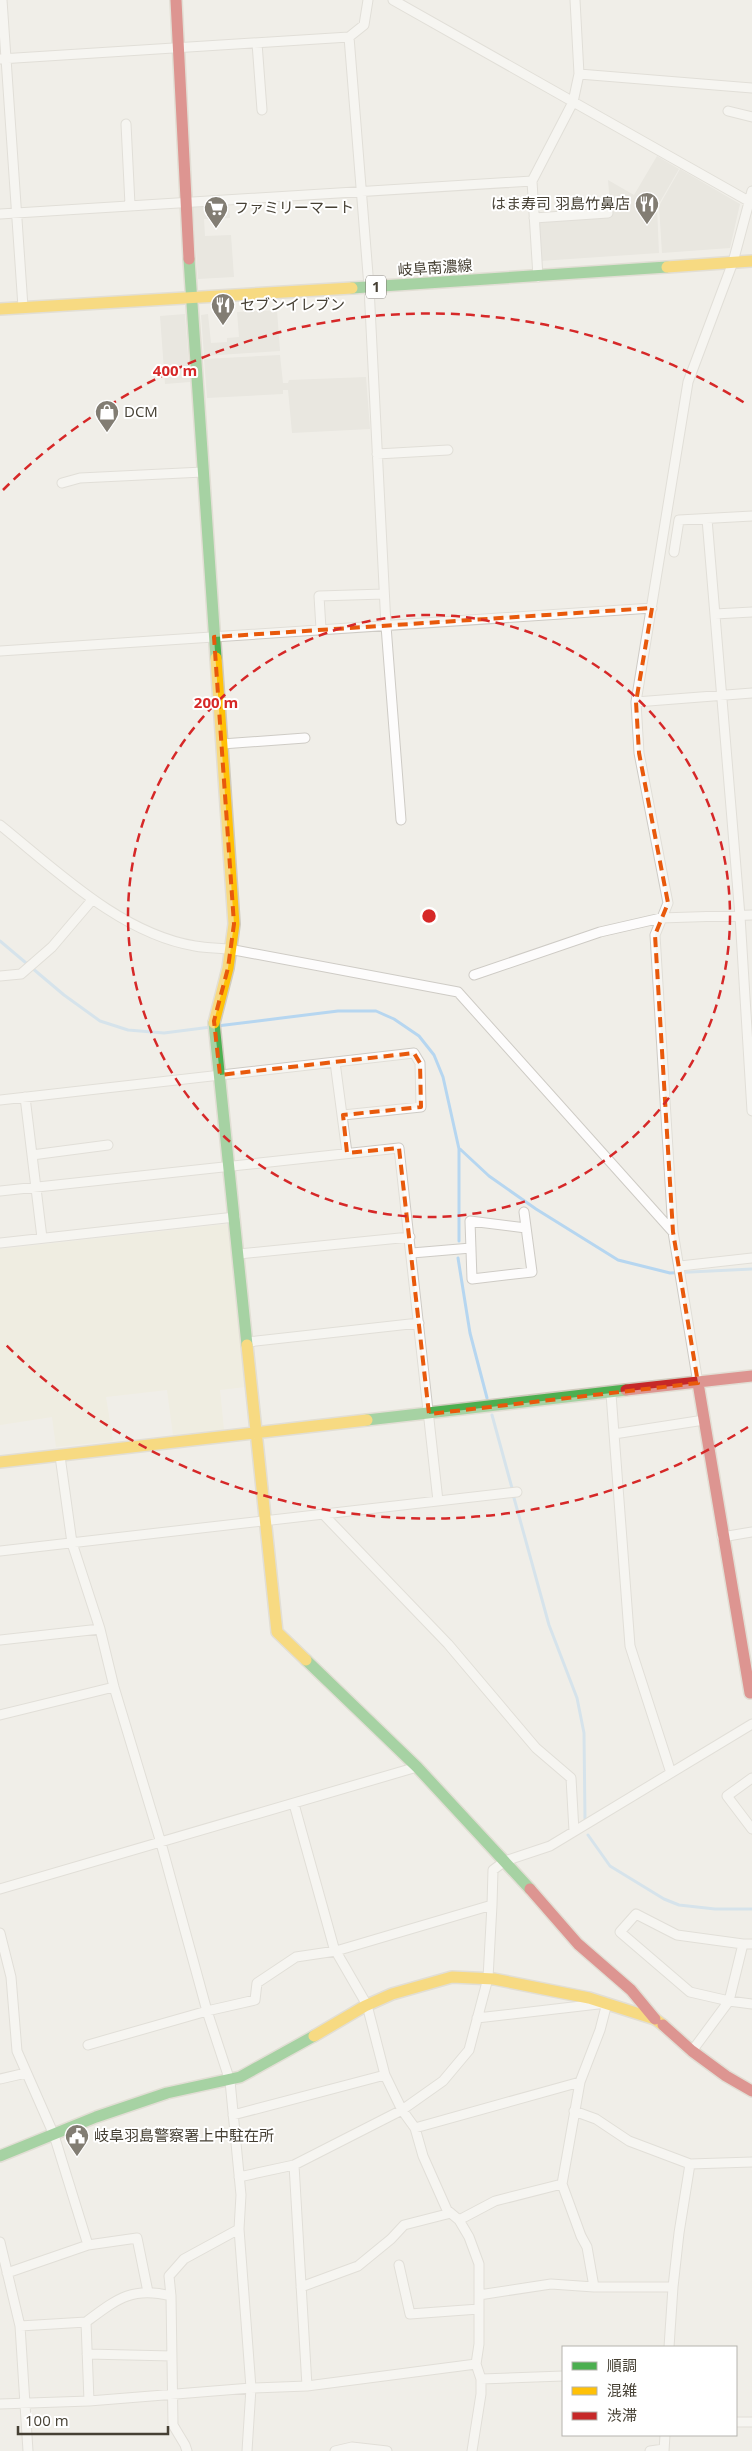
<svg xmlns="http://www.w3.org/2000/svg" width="752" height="2451" viewBox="0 0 752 2451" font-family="'Open Sans','Noto Sans JP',sans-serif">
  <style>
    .education { fill: #eeead9 }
    .parking { fill: #dfddd8 }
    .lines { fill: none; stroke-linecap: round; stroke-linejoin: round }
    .stream { stroke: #b6d6f0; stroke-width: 3 }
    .street-casing { stroke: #cecbc5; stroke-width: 11 }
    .fast-casing { stroke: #d0cbbe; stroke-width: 14 }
    .slow-casing { stroke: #d0cbbe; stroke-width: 14 }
    .jam-casing { stroke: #d0cbbe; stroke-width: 14 }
    .street { stroke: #fdfcfc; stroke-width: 9 }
    .fast { stroke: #4caf50; stroke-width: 11 }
    .slow { stroke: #ffc107; stroke-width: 11 }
    .jam { stroke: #c62828; stroke-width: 11 }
    .marked { fill: none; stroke: #e8590c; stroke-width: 4; stroke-dasharray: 10 6; stroke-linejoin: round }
    .ring { fill: none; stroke: #d62828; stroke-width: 2.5; stroke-dasharray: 9 6 }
    .labels { text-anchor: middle; stroke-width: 4; stroke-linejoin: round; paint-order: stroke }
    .shield { fill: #fff; stroke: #7e7971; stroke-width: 1 }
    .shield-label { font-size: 14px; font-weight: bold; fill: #464034 }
    .poi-label { font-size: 15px; fill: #464034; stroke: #fff; text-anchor: start }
    .street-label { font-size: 15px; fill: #464034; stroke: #fff }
    .centre { fill: #d62828; stroke: #fff; stroke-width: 2.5 }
    .ring-label { font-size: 15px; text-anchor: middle; font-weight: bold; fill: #d62828; stroke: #fff; stroke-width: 4; stroke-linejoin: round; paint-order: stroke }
  </style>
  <rect width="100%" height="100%" fill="#f0eee8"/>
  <!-- education -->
  <path class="education" d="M226 1224 228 1226 245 1387 220 1390 224 1430 173 1435 167 1390 106 1397 113 1441 56 1447 52 1417 0 1425V1249Z"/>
  <!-- parking -->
  <path class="parking" d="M657 156 679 169 657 207 659 253 540 261 537 221 611 217 608 180 634 195Z
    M680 169 740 204 730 248 662 253 659 206Z
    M229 205 230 218 204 219 205 236 231 235 234 277 198 279 193 207Z
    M277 310 280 351 204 356 201 315 208 314 211 343 227 342V338L239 337 237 312Z
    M185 314 190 382 165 384 160 316Z
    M280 355 283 383H288L289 380 366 377 370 429 292 433 288 390H283V394L207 398 204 359Z"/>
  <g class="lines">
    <!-- stream -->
    <path class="stream" d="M0 941 64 995 100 1021 128 1030 164 1033 211 1027
      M217 1026 338 1011H376L394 1019 419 1036 434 1055 443 1077 459 1149V1241
      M460 1149 489 1176 536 1209 618 1260 670 1273 752 1269
      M458 1258 470 1333 487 1398
      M492 1415 512 1488
      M514 1498 549 1625 577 1698 584 1733 585 1819
      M588 1835 610 1866 664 1899 679 1905 715 1909H752"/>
    <!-- street casing -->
    <g class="street-casing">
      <path id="street" d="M2 0 23 307
        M393 0 752 203
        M349 37 364 25 368 0
        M257 43 262 110
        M0 59 349 37 369 287 386 626 401 820
        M579 74 752 88
        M728 111 752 117
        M126 124 130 205
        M532 181 538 277
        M0 214 532 181 573 102 579 74 575 0
        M534 218 608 213
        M377 454 448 450
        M62 483 80 478 203 472
        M707 519 740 916 752 1111
        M674 552 679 520 752 516
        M715 614 752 612
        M321 629 319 596 384 594
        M0 651 652 608
        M636 702 752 693
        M222 744 305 738
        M0 825C56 870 121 934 195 946 206 948 218 948 229 949L458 992 673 1232
        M474 975 600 932 661 918 752 915
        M0 976 21 974 52 947 92 900
        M335 1062 347 1153
        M25 1097 42 1238
        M0 1100 414 1053 420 1063 421 1107 343 1115
        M32 1155 108 1145
        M0 1191 399 1148 438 1501
        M524 1212 532 1272 472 1279 470 1221 526 1228
        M0 1243 235 1217
        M412 1253 471 1248
        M239 1254 410 1237
        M680 1266 752 1258
        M248 1342 419 1323
        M698 1383 673 1232 655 935 668 903 639 753 636 702 688 382 733 262 752 191
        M611 1394 630 1646 671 1773
        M614 1434 704 1420
        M60 1456 72 1543 100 1629 114 1687 161 1843 207 2011 230 2081 241 2195 239 2229 251 2388 247 2451
        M324 1515 448 1644 536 1748 571 1778 574 1831
        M722 1537 752 1532
        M0 1551 517 1492
        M0 1640 100 1629
        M0 1715 114 1687
        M752 1778 727 1796 752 1829
        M294 1804 334 1948 367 2005 385 2075 402 2110 415 2128 423 2156 447 2210 459 2220 469 2237 479 2264V2344L476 2364 481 2379V2394L472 2451
        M0 1889 417 1767
        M0 1933 11 1977 17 2051 54 2135 88 2245 137 2238 148 2292
        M743 1944 677 1935 636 1914 620 1932 690 1992 729 2001 752 2004
        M88 2045 207 2011 255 2000 257 1983 296 1957 336 1951 492 1905 493 1870 505 1861 550 1846 752 1724
        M692 2051 729 2001 743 1944H752
        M0 2079 26 2073
        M574 2111 596 2119 629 2141 690 2164 752 2162
        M233 2115 385 2075
        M415 2128 580 2082
        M294 2165 307 2386
        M239 2177 294 2165 402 2110 443 2081 469 2050 488 1978 492 1905
        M562 2184 581 2236 587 2247 594 2287H673L679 2233 690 2164
        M459 2220 495 2201 562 2184 580 2082 600 2030 607 2003 477 2018
        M0 2242 20 2326 28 2451
        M399 2265 410 2314 479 2309
        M7 2273 88 2245
        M301 2287 358 2266 391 2239 404 2225 451 2213
        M479 2295 551 2284 594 2287
        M171 2296 169 2276 184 2259 239 2229
        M20 2326 86 2322
        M669 2347 673 2287
        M87 2354 172 2356
        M481 2379 563 2376
        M89 2401 86 2322C117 2299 132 2286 171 2296L173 2425 185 2445 187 2451
        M0 2404 89 2401 251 2388 307 2386 476 2364
        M736 2422H752
        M335 2451 352 2447 387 2451
        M650 2451 664 2449
        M664 2451 665 2435"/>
    </g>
    <!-- fast casing -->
    <g class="fast-casing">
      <path id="fast" d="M189 259 216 658
        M352 288 667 267
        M214 1023 247 1345
        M367 1420 626 1390
        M306 1660 417 1767 530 1889
        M0 2156 96 2117 167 2093 240 2077 314 2036"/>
    </g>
    <!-- slow casing -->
    <g class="slow-casing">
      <path id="slow" d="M667 267 752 261
        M0 309 352 288
        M214 1023 228 968 234 924 216 658
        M247 1345 277 1632 306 1660
        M0 1462 367 1420
        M314 2036 365 2006 392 1994 452 1977 494 1979 589 1998 655 2019 663 2025"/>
    </g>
    <!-- jam casing -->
    <g class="jam-casing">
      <path id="jam" d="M176 0 189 259
        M698 1383 750 1693
        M626 1390 752 1376
        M530 1889 578 1944 631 1990 655 2019
        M663 2025 692 2051 726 2076 752 2091"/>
    </g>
    <!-- street -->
    <use href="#street" class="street"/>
    <!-- fast -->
    <use href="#fast" class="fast"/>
    <!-- slow -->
    <use href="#slow" class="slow"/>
    <!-- jam -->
    <use href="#jam" class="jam"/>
  </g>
  <!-- marked area -->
  <path d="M0 0H752V2451H0ZM652 608 636 702 639 753 668 903 655 935 673 1232 698 1383 429 1414 399 1148 347 1153 343 1115 421 1107 420 1063 414 1053 220 1075 214 1021 228 968 234 924 214 637Z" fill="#f0eee8" fill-opacity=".55" fill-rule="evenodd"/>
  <path class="marked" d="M652 608 636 702 639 753 668 903 655 935 673 1232 698 1383 429 1414 399 1148 347 1153 343 1115 421 1107 420 1063 414 1053 220 1075 214 1021 228 968 234 924 214 637Z"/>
  <!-- distance rings -->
  <g class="ring">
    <circle cx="429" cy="916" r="301"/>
    <path d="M748 1427A602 602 0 0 1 3 1342M3 490A602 602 0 0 1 748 405"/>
  </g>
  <!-- icons -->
  <defs>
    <g id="restaurant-pin" transform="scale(1.25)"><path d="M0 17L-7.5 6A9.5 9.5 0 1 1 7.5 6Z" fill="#827d73" stroke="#fff"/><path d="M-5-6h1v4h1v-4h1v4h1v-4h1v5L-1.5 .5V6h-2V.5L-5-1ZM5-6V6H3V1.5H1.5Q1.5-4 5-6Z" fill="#fff"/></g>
    <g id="supermarket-pin" transform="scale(1.25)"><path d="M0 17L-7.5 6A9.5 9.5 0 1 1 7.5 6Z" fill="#827d73" stroke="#fff"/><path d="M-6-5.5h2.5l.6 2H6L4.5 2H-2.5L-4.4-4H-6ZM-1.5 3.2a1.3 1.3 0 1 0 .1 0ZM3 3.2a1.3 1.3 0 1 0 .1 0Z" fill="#fff"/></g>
    <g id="shop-pin" transform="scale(1.25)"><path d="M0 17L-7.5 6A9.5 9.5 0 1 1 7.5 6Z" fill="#827d73" stroke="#fff"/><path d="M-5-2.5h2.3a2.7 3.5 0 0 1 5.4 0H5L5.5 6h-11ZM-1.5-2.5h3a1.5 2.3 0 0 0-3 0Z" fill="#fff"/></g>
    <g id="civic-pin" transform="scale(1.25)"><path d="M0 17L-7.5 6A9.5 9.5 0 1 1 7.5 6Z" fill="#827d73" stroke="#fff"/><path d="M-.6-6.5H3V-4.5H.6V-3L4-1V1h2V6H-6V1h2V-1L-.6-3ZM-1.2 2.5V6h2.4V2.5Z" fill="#fff"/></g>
  </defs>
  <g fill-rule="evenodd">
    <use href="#restaurant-pin" x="647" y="204"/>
    <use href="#supermarket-pin" x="216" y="208"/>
    <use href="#restaurant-pin" x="223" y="305"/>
    <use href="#shop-pin" x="107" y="412"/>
    <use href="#civic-pin" x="77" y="2136"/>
  </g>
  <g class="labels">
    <!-- shield labels -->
    <rect class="shield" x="366" y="275.5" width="20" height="23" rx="4"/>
    <g class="shield-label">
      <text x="376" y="292">1</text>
    </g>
    <!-- poi labels -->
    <g class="poi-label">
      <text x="630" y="209" text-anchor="end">はま寿司 羽島竹鼻店</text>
      <text x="234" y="213">ファミリーマート</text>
      <text x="240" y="310">セブンイレブン</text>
      <text x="124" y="417">DCM</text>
      <text x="94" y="2141">岐阜羽島警察署上中駐在所</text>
    </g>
    <!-- street labels -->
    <g class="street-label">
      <text transform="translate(435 268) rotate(-4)" y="5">岐阜南濃線</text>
    </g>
  </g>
  <circle cx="429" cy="916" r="8" class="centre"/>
  <g class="ring-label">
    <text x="175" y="376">400 m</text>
    <text x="216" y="708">200 m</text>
  </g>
  <!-- legend -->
  <rect x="562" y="2346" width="175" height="90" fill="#ffffff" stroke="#b5b3ae"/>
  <rect x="572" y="2362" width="25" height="8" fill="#4caf50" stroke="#b5b3ae"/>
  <text x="607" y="2371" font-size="15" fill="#464034">順調</text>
  <rect x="572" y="2387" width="25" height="8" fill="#ffc107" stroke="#b5b3ae"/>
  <text x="607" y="2396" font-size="15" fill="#464034">混雑</text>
  <rect x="572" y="2412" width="25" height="8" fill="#c62828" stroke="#b5b3ae"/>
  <text x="607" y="2421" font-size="15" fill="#464034">渋滞</text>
  <!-- scale -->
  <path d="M18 2426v8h150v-8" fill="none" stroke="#464034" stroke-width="2.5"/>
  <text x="25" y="2426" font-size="15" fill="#464034" stroke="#ffffff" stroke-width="4" paint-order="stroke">100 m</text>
</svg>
